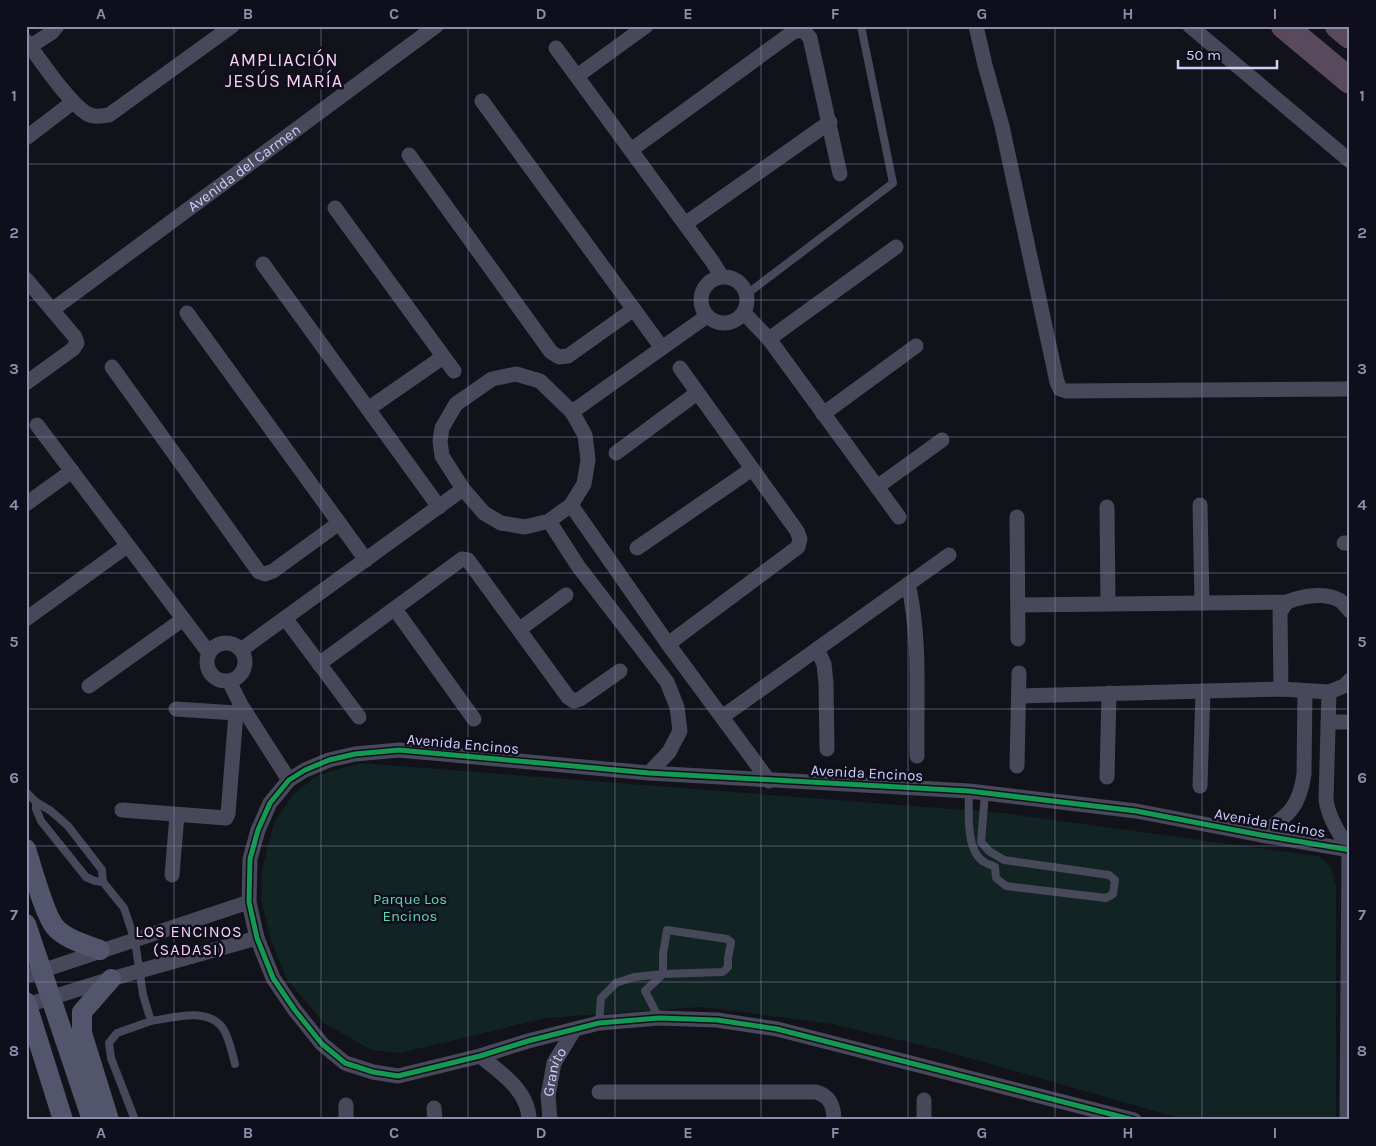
<svg xmlns="http://www.w3.org/2000/svg" width="1376" height="1146" viewBox="0 0 1376 1146" font-family="Karla,sans-serif">
  <style>
    .green { fill: #112322 }
    .lines { fill: none; stroke-linecap: round; stroke-linejoin: round }
    .service { stroke: #474859; stroke-width: 8 }
    .minor { stroke: #474859; stroke-width: 15 }
    .secondary { stroke: #53556c; stroke-width: 20 }
    .motorway { stroke: #59495d; stroke-width: 26 }
    .cycleway-casing { stroke: #0f0e1d; stroke-width: 8 }
    .cycleway { stroke: #139951; stroke-width: 5 }
    .grid { fill: none; stroke: #8d8dac; stroke-width: 1; stroke-opacity: 0.55 }
    .labels { text-anchor: middle; stroke-width: 5; stroke-linejoin: round; paint-order: stroke }
    .street-label { font-size: 15px; fill: #cfcffa; stroke: #0f0e1d }
    .park-label { font-size: 15px; fill: #63d2ab; stroke: #0f0e1d }
    .neighbourhood-label { font-size: 16px; letter-spacing: 1px; fill: #fad0f0; stroke: #0f0e1d }
    .quarter-label { font-size: 18px; letter-spacing: 1px; fill: #fad0f0; stroke: #0f0e1d }
    .neatline { fill: none; stroke: #8d8dac; stroke-width: 2 }
    .grid-label { font-size: 16px; text-anchor: middle; font-weight: bold; fill: #8d8dac }
  </style>
  <rect width="100%" height="100%" fill="#12121a"/>
  <!-- green -->
  <path class="green" d="M361 763 1004 813 1318 856 1330 865 1336 885V1120H1186L945 1051 832 1024 702 1007 546 1018 400 1053 371 1050 324 1023 287 980 271 941 261 900 262 870 274 823 292 795 318 775Z"/>
  <g class="lines">
    <!-- service -->
    <path class="service" d="M747 294 893 183 861 26
      M969 791C969 811 965 850 984 862 987 864 992 865 995 867
      M26 792 36 802 51 811 68 826 102 870 103 882
      M985 793 981 842 989 851 1004 860 1109 875 1115 880 1113 894 1106 898 1006 886 996 878 995 867
      M36 802V809L41 821 86 877 95 881 103 882 124 908 135 941 143 995 151 1021 117 1033 109 1043 111 1058 135 1120
      M667 930 727 939 731 942 728 958V967L723 972 663 974V954Z
      M151 1021C173 1018 206 1007 222 1027 229 1036 232 1053 235 1064
      M599 1023 601 998 616 983 634 977 663 974 645 991 659 1018"/>
    <!-- minor -->
    <g class="minor">
      <path d="M976 26 985 65 1002 126 1057 382 1060 389 1066 391 1350 389"/>
      <path d="M1190 26 1350 161"/>
      <path d="M26 41C40 59 68 102 86 113 94 118 101 116 109 115L232 26"/>
      <path d="M556 48 712 261 722 277"/>
      <path d="M26 49 51 33 57 26"/>
      <path d="M577 76 646 26"/>
      <path d="M482 101 662 348"/>
      <path d="M26 138 73 102"/>
      <path d="M631 150 793 32 803 30 810 38 840 174"/>
      <path d="M409 155 551 352 559 357 568 356 634 309"/>
      <path d="M335 208 454 371"/>
      <path d="M685 224 830 122"/>
      <path d="M263 264 439 507"/>
      <circle cx="724" cy="300" r="23"/>
      <path d="M26 279 75 337 77 343 73 349 26 383"/>
      <path id="s1" d="M52 310 436 26"/>
      <path d="M187 313 366 560"/>
      <path d="M744 313 769 339 899 517"/>
      <path d="M769 339 896 247"/>
      <path d="M112 367 259 572 265 574 273 571 339 523"/>
      <path d="M516 374 540 381 572 412 585 435 588 460 584 484 571 505 549 521 525 527 501 523 484 513 463 489 442 456 440 441 442 428 456 404 492 379Z"/>
      <path d="M368 409 443 357"/>
      <path d="M572 412 707 316"/>
      <path d="M823 414 916 346"/>
      <path d="M37 425 209 653"/>
      <path d="M616 453 697 393"/>
      <path d="M877 487 942 440"/>
      <path d="M26 504 72 471"/>
      <path d="M571 505 668 644 769 781"/>
      <path d="M1200 505 1202 603"/>
      <path d="M1107 507 1108 603"/>
      <path d="M1017 517 1018 639"/>
      <path d="M549 521 578 566 667 682 677 707 680 731 669 752 649 773"/>
      <path d="M1344 543H1350"/>
      <path d="M637 548 752 469"/>
      <path d="M908 584C921 637 916 701 917 756"/>
      <path d="M1018 605 1287 602C1302 596 1324 592 1339 600 1343 602 1347 608 1350 611"/>
      <path d="M395 609 474 719"/>
      <path d="M285 618 359 717"/>
      <path d="M26 619 127 546"/>
      <path d="M520 629 566 595"/>
      <circle cx="226" cy="662" r="19"/>
      <path d="M668 644 798 547 800 539 797 531 680 368"/>
      <path d="M817 649 824 664 826 683 827 749"/>
      <path d="M241 650 463 489"/>
      <path d="M319 664 462 559 468 560 568 697 574 701 580 699 620 671"/>
      <path d="M229 681 241 705 289 780"/>
      <path d="M89 686 182 620"/>
      <path d="M1281 689 1280 612 1287 602"/>
      <path d="M1329 692 1326 800C1329 819 1339 833 1349 849L1347 1120"/>
      <path d="M1019 696 1281 689 1329 692 1344 686 1350 680"/>
      <path d="M176 709 236 713"/>
      <path d="M722 717 949 555"/>
      <path d="M1328 722H1350"/>
      <path d="M1017 766 1019 673"/>
      <path d="M1107 777 1109 693"/>
      <path d="M1200 786 1203 691"/>
      <path d="M122 810 226 818 228 814 236 713 241 705"/>
      <path d="M1261 835C1288 815 1299 809 1304 774L1305 691"/>
      <path d="M172 875 177 815"/>
      <path d="M26 976 249 902"/>
      <path d="M27 1005 111 979 257 938"/>
      <path d="M480 1056C500 1072 529 1091 529 1120"/>
      <path d="M599 1092H816C830 1096 834 1106 834 1120"/>
      <path d="M924 1100V1120"/>
      <path d="M346 1105V1120"/>
      <path d="M434 1108 435 1120"/>
      <path id="s2" d="M550 1120 548 1096 554 1063 574 1030"/>
      <path d="M1134 1120 777 1029 717 1020 659 1018 599 1023 528 1041 480 1056 398 1076 373 1072 345 1063 322 1044 294 1009 273 978 257 938 249 902 250 859 258 830 270 803 289 780 305 770 329 760 355 754 399 750 649 773 969 791 1136 811 1261 835 1350 850"/>
    </g>
    <!-- secondary -->
    <path class="secondary" d="M26 849C32 867 44 914 55 927 65 939 85 944 100 950
      M26 924 92 1120
      M26 1002 63 1120
      M109 1120 82 1033V1012L111 979"/>
    <!-- motorway -->
    <path class="motorway" d="M1284 26 1350 81
      M1338 26 1350 36"/>
    <!-- cycleway casing -->
    <g class="cycleway-casing">
      <path id="cycleway" d="M1134 1120 777 1029 717 1020 659 1018 599 1023 528 1041 480 1056 398 1076 373 1072 345 1063 322 1044 294 1009 273 978 257 938 249 902 250 859 258 830 270 803 289 780 305 770 329 760 355 754 399 750 649 773 969 791 1136 811 1261 835 1350 850"/>
    </g>
    <!-- cycleway -->
    <use href="#cycleway" class="cycleway"/>
  </g>
  <!-- grid -->
  <path class="grid" d="M174 26V1120M321 26V1120M468 26V1120M615 26V1120M761 26V1120M908 26V1120M1055 26V1120M1202 26V1120M26 164H1350M26 300H1350M26 437H1350M26 573H1350M26 709H1350M26 846H1350M26 982H1350"/>
  <g class="labels">
    <!-- street labels -->
    <g class="street-label">
      <text dy="5" stroke="none"><textPath href="#s1" startOffset="239">Avenida del Carmen</textPath></text>
      <text transform="translate(463 744) rotate(5)" y="5">Avenida Encinos</text>
      <text transform="translate(867 773) rotate(3)" y="5">Avenida Encinos</text>
      <text transform="translate(1270 823) rotate(10)" y="5">Avenida Encinos</text>
      <text dy="5" stroke="none"><textPath href="#s2" startOffset="49">Granito</textPath></text>
    </g>
    <!-- park labels -->
    <g class="park-label">
      <text x="410" y="904">Parque Los<tspan x="410" dy="17">Encinos</tspan></text>
    </g>
    <!-- neighbourhood labels -->
    <g class="neighbourhood-label">
      <text x="189" y="937">LOS ENCINOS<tspan x="189" dy="18">(SADASI)</tspan></text>
    </g>
    <!-- quarter labels -->
    <g class="quarter-label">
      <text x="284" y="66">AMPLIACIÓN<tspan x="284" dy="21">JESÚS MARÍA</tspan></text>
    </g>
  </g>
  <!-- border -->
  <rect width="1376" height="1146" fill="none" stroke="#0f0e1d" stroke-width="55"/>
  <!-- scale -->
  <path d="M1178 60v8h99v-8" fill="none" stroke="#cfcffa" stroke-width="2.5"/>
  <text x="1186" y="60" font-size="15" fill="#cfcffa" stroke="#0f0e1d" stroke-width="4" paint-order="stroke">50 m</text>
  <rect x="28" y="28" width="1320" height="1090" class="neatline"/>
  <g class="grid-label">
    <text x="101" y="19">A</text>
    <text x="248" y="19">B</text>
    <text x="394" y="19">C</text>
    <text x="541" y="19">D</text>
    <text x="688" y="19">E</text>
    <text x="835" y="19">F</text>
    <text x="982" y="19">G</text>
    <text x="1128" y="19">H</text>
    <text x="1275" y="19">I</text>
    <text x="14" y="101">1</text>
    <text x="1362" y="101">1</text>
    <text x="14" y="238">2</text>
    <text x="1362" y="238">2</text>
    <text x="14" y="374">3</text>
    <text x="1362" y="374">3</text>
    <text x="14" y="510">4</text>
    <text x="1362" y="510">4</text>
    <text x="14" y="647">5</text>
    <text x="1362" y="647">5</text>
    <text x="14" y="783">6</text>
    <text x="1362" y="783">6</text>
    <text x="14" y="920">7</text>
    <text x="1362" y="920">7</text>
    <text x="14" y="1056">8</text>
    <text x="1362" y="1056">8</text>
    <text x="101" y="1138">A</text>
    <text x="248" y="1138">B</text>
    <text x="394" y="1138">C</text>
    <text x="541" y="1138">D</text>
    <text x="688" y="1138">E</text>
    <text x="835" y="1138">F</text>
    <text x="982" y="1138">G</text>
    <text x="1128" y="1138">H</text>
    <text x="1275" y="1138">I</text>
  </g>
</svg>
